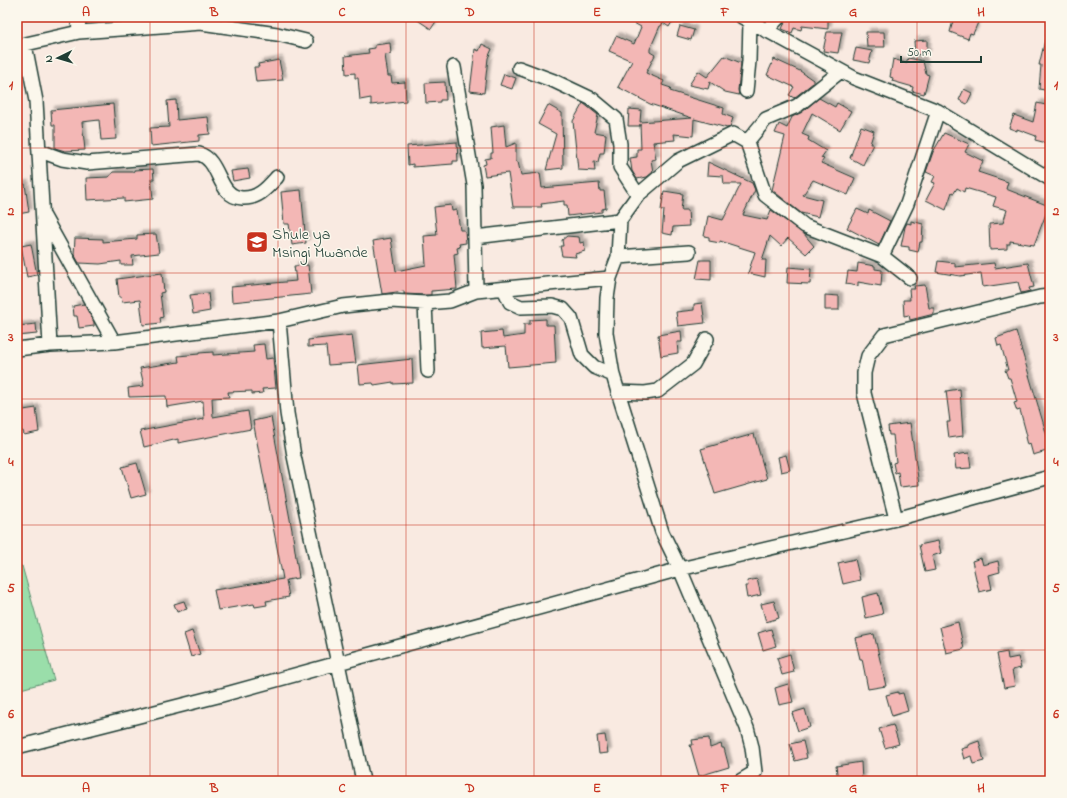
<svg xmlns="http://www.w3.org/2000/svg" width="1067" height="798" viewBox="0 0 1067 798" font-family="'Indie Flower',sans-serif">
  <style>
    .green { fill: #9adeaa; stroke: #5c8e6f }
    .building { fill: #f3b7b5; stroke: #1f3d34; filter: url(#shadow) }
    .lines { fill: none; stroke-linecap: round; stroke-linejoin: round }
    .street-casing { stroke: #1f3d34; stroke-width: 16 }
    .street { stroke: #fbf7ec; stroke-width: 13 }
    .grid { fill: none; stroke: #c8321e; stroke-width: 1; stroke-opacity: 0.55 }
    .labels { text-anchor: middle; stroke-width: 3; stroke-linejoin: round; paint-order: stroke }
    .poi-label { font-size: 16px; fill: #1f3d34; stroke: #fbf7ec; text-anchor: start }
    .neatline { fill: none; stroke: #c8321e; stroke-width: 1.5 }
    .grid-label { font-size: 13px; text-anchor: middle; font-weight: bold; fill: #c8321e }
  </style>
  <defs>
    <filter id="shadow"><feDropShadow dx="3.5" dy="-3.5" stdDeviation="1" flood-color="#0004"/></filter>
  </defs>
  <rect width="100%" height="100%" fill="#f9eae1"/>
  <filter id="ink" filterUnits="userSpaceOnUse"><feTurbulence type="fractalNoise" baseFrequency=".025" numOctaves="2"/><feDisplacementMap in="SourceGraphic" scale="8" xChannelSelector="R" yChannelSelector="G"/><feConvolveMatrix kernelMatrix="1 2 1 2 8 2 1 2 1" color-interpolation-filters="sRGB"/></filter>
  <g filter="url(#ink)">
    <!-- green -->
    <path class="green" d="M22 566 54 680 17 690V567Z"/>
    <!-- building -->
    <path class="building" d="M413 17H439L431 29Z
      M623 17H675L669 27 663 23 661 26H660L650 49V52L655 55 646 73 664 81 662 85 671 88 670 91 724 108 723 114 733 118 730 127 727 128 694 119 693 136 674 134 675 140 653 142 656 159 651 160 653 172 647 177 637 179 632 171 630 158 637 157V149H641L640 124V126H628L629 109 641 110 640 122 692 118 650 104 618 87 632 61 609 51 616 36 634 44 641 27Z
      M787 17H828V29L802 26 801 30 794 28 792 33 782 29Z
      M954 17H971L979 20 973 34 970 33 968 39 950 32Z
      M680 26 694 30 691 40 677 36Z
      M827 32H842L838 53 823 51Z
      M866 32H884L885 47H867Z
      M1047 32H1050V91L1039 89 1041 65H1039Z
      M927 40V54L915 55 914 41Z
      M390 43 391 54 385 55 388 76H391L392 83 405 82 406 101 371 105V98L360 100 358 78H355V73L346 74 345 56 369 53 368 49 375 48V45Z
      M482 44 492 49 488 58 484 93 470 91 475 49 479 51Z
      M856 48 872 51 869 63 853 60Z
      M724 56 741 63 738 90 739 95 725 92 710 82 708 89 689 85 698 71 707 77Z
      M908 58 923 61 926 74 929 75 924 94 912 91 913 87 892 81 893 78 890 77 893 59 906 63Z
      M774 59 800 71 813 80V83L794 98 789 95 794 87 767 75Z
      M279 60 283 80 256 82 254 67H259L258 64Z
      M504 74 516 78 512 89 500 85Z
      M445 82 446 100H440V102L426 103 425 83Z
      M964 89 972 93 967 104 959 100Z
      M819 98 835 107 837 103 851 111 840 130 812 113 802 134 809 137 808 140 826 151 821 158 824 159 821 163 855 178 848 195 813 180 803 195 822 200 818 217 801 213 772 190 785 136 775 133 779 124 787 128 792 117 802 112Z
      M176 100 177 120 208 117 210 134 199 135V141L151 146 150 128 169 127 167 101Z
      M583 103 598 115 594 132 606 134 604 153H600L598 162 594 161 595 171 578 170 573 121Z
      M1037 103 1050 106V144L1035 140 1036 136 1017 129V131L1009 128 1014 115 1033 122Z
      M113 104 116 139 101 140 99 120 82 122 85 150 65 151 55 148V125H52L51 110Z
      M548 105 562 113 563 168 546 170 556 134 538 124Z
      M504 125 506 147 516 143V161L518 162 521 175 540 173 542 188 599 183 600 191H604L606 208 602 209V212L568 216 567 205H564V201L541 204 542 207H513L508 173 485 176 483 165 486 164 485 159 491 158V153H493L491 127Z
      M861 126 874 131 870 144H873L863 165 850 158Z
      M944 133 969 144 965 152 983 161 978 172 1008 182 1006 189 1049 206 1034 245 1010 241V244H1007V249L990 250 989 224 1003 223 1007 210 993 206 996 197 965 188 964 192 957 188 954 193 952 192 946 210 926 200 935 183 932 182 935 176 926 172 933 152Z
      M457 142 458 161H453V164L413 167V164L408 165 407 146Z
      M708 162 752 183 755 190 743 215 767 220 771 210 804 234 814 246 806 254 788 238 781 246 770 236 762 260H766L765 277 748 273 755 252 720 241V243L709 241V237L704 236 708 216 723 220 741 184H724L723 176 707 175Z
      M153 169 154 179H151L153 199 124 202V198L87 200 86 178 109 177 113 172H134V170Z
      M248 169 250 178 233 181 231 171Z
      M25 184 29 212 18 214 17 185Z
      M301 190 306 243 292 245 289 224H284L281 192Z
      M664 191 683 194 681 210H688L689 226 673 227 672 235 662 233 664 210H661Z
      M451 205 452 211 457 210 460 230H464L465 231 466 243 459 244 460 247 457 248 458 253 454 254 457 289 431 291V295H425L404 294V291L382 294 373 241 391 238 396 271 426 265 424 236 437 235 434 207Z
      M857 209 868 214 869 210 890 221 879 245 847 228Z
      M911 221 923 224 922 242H920L918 252 909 250V247L901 246 905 227 907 223 911 224Z
      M156 234 159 253 132 256 133 265H121V261L100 264 79 263 74 254 75 238 103 239V242L137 239V235Z
      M567 236 579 237 580 243 584 242 585 251 575 254 576 257 562 256 560 246H563L562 240Z
      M31 244 37 275 27 277 21 246Z
      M700 260H711V280L696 279Z
      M938 261 955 263V267L994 263 995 268 1028 263 1034 287 1029 288 1030 291 1021 293 1018 282 983 287 981 273 960 276 936 272Z
      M858 263 875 266V269L882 270 881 286 858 282V286L846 284 848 271 857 272Z
      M308 265 311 294 232 302 231 287 296 281 294 266Z
      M788 267 811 269 810 284 787 283Z
      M162 273 164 292 160 293 163 317 160 318 161 323 143 325 140 300 122 302 121 297H119L117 279Z
      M925 285 929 308H934V314L910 320 909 315 904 316 903 300H910L909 289H915L914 286Z
      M208 293 210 311 193 314 190 295Z
      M825 295 839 296V310H825Z
      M702 303 705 323 678 326 676 312 694 310V304Z
      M84 304 94 322V326L79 328 77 316H74L73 306Z
      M546 319V325H554L556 363 508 367 506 346 482 348 481 333 502 331 503 338 524 335V324H530V320Z
      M36 324 37 334 17 336V326Z
      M681 331 682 342H677L678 353 661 356 658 335Z
      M1016 331 1050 446V450L1033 455 1030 444 1027 445 1025 437 1027 436 1020 410 1017 411 1014 403 1017 402 1010 378H1008L1005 370H1008L1001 345 998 346 996 338Z
      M352 335 356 363 328 365 326 346 308 347V340Z
      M264 344 266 359 273 358 276 388 262 389 263 393 252 394V391L228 392 229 397 212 398 213 417 248 411 251 429 178 443V439L144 447 140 431 204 419 203 401 167 407 166 396 129 397 128 388 144 386 140 368 179 362 178 356 199 354V353L213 352V355L254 352 253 345Z
      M412 359 413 383 393 384V382L374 385 373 383 360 384 358 365Z
      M960 389 963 436 949 438 947 422H950L946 391Z
      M36 408 39 432 24 435 23 431 17 432V411Z
      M271 417 292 530 299 578 286 580 289 597 266 601 267 605 255 607 254 604 218 610 214 590 283 579 253 421Z
      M910 423 919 485 900 487 898 472 895 473 893 463 896 462 893 435H889L888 426Z
      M754 434 767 479 715 494 701 449Z
      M969 453 971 468 956 469 954 455Z
      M786 455 790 470 781 472 778 457Z
      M137 463 146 494 131 498 122 467Z
      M938 541 941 553 932 556 935 570 925 572 919 545Z
      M981 558 983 565 998 561 1000 572 989 575 992 589 979 592 972 561Z
      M855 559 860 580 843 584 838 563Z
      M757 579 761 595 747 598 745 586H748L747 581Z
      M878 593 883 614 866 618 862 597Z
      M184 601 187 609 177 612 174 604Z
      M774 601 779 618 766 622 761 604Z
      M958 622 964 649 946 653 940 627Z
      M771 629 776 646 763 650 758 633Z
      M192 631 200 654 191 657 184 634Z
      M874 634 886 686 868 689 862 659H860L855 638Z
      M1007 652 1008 659 1018 657 1021 668 1012 670 1015 686 1004 688 997 654Z
      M790 654 794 672 782 675 777 658Z
      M788 684 793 702 779 705 775 688Z
      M898 692V694L903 693 908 711 892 716 886 695Z
      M805 709 810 727 798 731 792 713Z
      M893 725 899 744 885 748 879 729Z
      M605 735 608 753 599 754 597 736Z
      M709 738 710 748 721 744 722 748H724L729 767 699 776 690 745H693L692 740Z
      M803 741 807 758 795 761 790 744Z
      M979 741 984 761 973 764 971 756 964 759 961 749 968 747V745Z
      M861 762 862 781H838L836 766Z"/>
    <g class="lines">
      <!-- street casing -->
      <g class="street-casing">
        <path id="street" d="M78 17 79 32
          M742 17 854 78 938 111 1050 179
          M766 31 779 17
          M25 45 36 101 50 345
          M17 46 79 32 201 23 277 34 306 41
          M454 67 474 185 476 291
          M519 68 554 81 592 99 616 119 620 144V167L638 195
          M746 91 749 61 750 21
          M747 142 766 119 797 106 841 71
          M40 151 62 159 87 163 199 154C221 160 217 197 242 198 258 199 267 188 277 177
          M43 215 114 342
          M475 237 620 220
          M882 256 907 204 938 111
          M618 257 689 252
          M504 289 510 302 521 307 552 306 563 309 571 318 582 355 594 367 613 375
          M425 303 428 371
          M279 321 287 413 294 456 363 781
          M17 349 50 345 114 342 279 321 343 306 390 301 425 303 450 301 476 291 610 278
          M618 392 645 393 658 391 693 364 707 339
          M896 519 864 393V373L868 356 884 335 1040 297 1050 296
          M17 747 222 695 680 569 896 519 1050 477
          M740 781 755 772 752 747 747 728 680 569 662 532 618 392 613 375 606 333 607 298 610 278 618 257 620 220 638 195 678 161 733 134 747 142 765 195 805 226 882 256 910 278"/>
      </g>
      <!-- street -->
      <use href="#street" class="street"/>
    </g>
  </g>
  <!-- grid -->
  <path class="grid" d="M150 17V781M278 17V781M406 17V781M534 17V781M661 17V781M789 17V781M917 17V781M17 148H1050M17 273H1050M17 399H1050M17 525H1050M17 650H1050"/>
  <!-- icons -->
  <defs>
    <g id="school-square" transform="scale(1.15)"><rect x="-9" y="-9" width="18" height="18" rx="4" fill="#c8321e" stroke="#fbf7ec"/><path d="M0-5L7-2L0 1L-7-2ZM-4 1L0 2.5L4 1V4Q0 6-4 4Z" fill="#fff"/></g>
  </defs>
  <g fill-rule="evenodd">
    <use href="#school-square" x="257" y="242"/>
  </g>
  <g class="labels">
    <!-- poi labels -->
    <g class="poi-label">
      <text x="272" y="239">Shule ya<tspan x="272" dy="18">Msingi Mwande</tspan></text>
    </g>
  </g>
  <!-- margin -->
  <rect width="1067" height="798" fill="none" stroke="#fbf7ec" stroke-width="44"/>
  <!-- north arrow -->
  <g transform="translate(58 58) rotate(265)" stroke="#fbf7ec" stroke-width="3" paint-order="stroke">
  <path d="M0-3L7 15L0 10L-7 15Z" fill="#1f3d34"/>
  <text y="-6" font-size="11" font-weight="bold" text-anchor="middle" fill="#1f3d34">N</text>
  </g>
  <!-- scale -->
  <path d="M901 56v6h80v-6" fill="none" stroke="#1f3d34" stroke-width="2"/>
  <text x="907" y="56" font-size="12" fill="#1f3d34" stroke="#fbf7ec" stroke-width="3" paint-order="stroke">50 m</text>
  <rect x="22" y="22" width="1023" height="754" class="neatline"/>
  <g class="grid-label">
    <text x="86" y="16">A</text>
    <text x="214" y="16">B</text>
    <text x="342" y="16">C</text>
    <text x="470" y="16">D</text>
    <text x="597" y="16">E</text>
    <text x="725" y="16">F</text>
    <text x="853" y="16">G</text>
    <text x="981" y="16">H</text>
    <text x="11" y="89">1</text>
    <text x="1056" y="89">1</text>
    <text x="11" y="215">2</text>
    <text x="1056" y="215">2</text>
    <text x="11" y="341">3</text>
    <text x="1056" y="341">3</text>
    <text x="11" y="466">4</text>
    <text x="1056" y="466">4</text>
    <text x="11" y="592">5</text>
    <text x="1056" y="592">5</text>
    <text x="11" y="718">6</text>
    <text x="1056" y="718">6</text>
    <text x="86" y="792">A</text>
    <text x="214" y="792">B</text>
    <text x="342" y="792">C</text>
    <text x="470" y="792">D</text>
    <text x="597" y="792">E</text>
    <text x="725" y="792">F</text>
    <text x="853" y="792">G</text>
    <text x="981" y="792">H</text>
  </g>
</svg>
